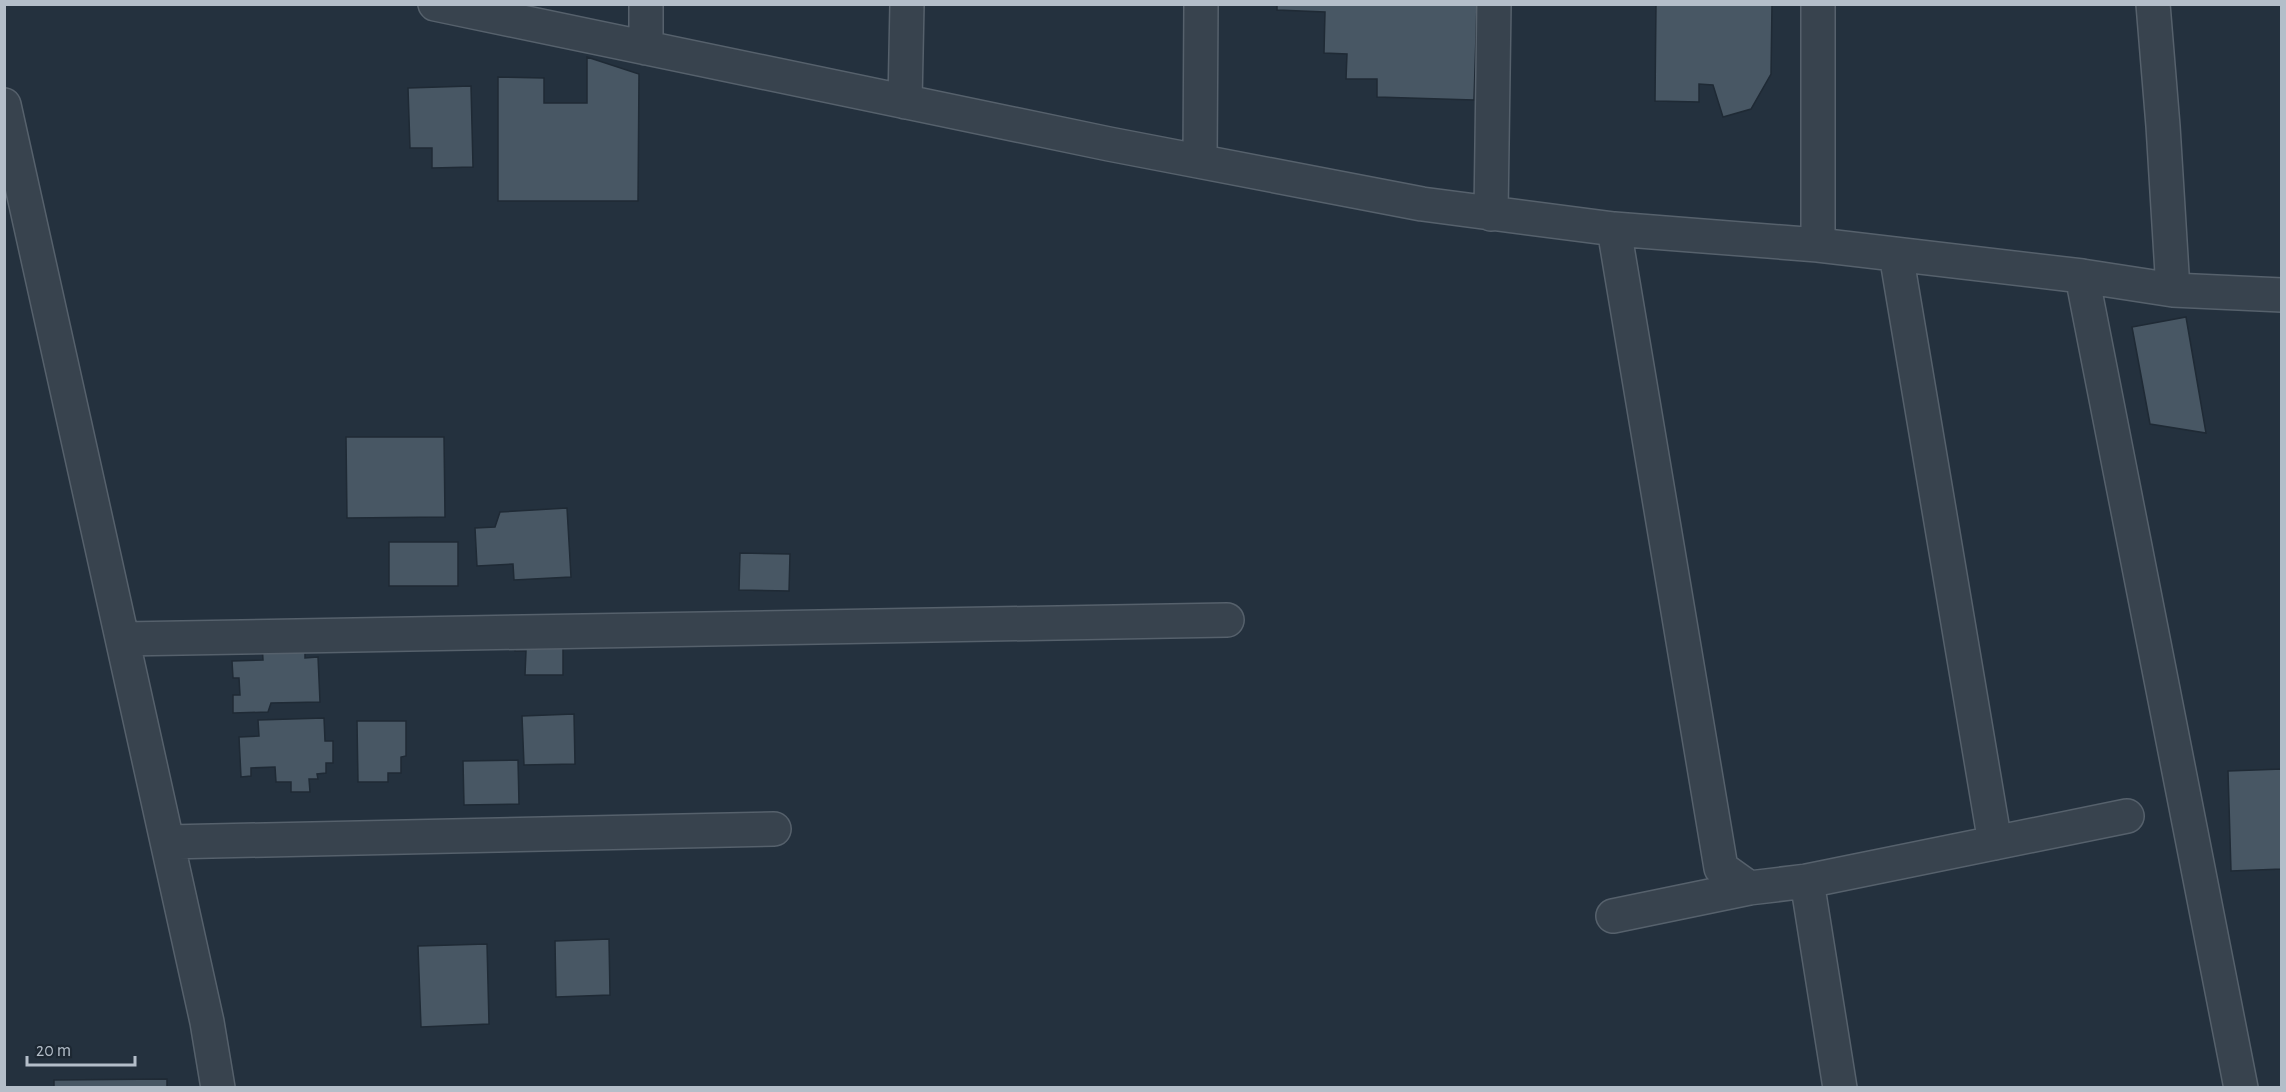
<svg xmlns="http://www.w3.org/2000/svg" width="2286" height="1092" viewBox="0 0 2286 1092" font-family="'Alegreya Sans',sans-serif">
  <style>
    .building { fill: #485764; stroke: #1f2a35; stroke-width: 1.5 }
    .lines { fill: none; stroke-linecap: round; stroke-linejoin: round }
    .minor-casing { stroke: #56616c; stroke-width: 36 }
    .minor { stroke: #38434e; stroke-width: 33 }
  </style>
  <rect width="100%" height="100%" fill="#24313e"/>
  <!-- building -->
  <path class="building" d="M1277 4H1477L1474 100 1377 97V79H1346L1347 54 1324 53 1325 12 1277 10Z
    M1656 4H1772L1771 74 1751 109 1723 117 1713 85 1699 84V102L1655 101Z
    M587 57 639 74 638 201H498V77L544 78V103H587Z
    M471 86 473 167 432 168V148H410L408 88Z
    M2186 317 2206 433 2150 424 2132 327Z
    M346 437H444L445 517 347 518Z
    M567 508 571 577 514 580 513 564 477 566 475 528 495 527 500 512Z
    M389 542H458V586H389Z
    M740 553 790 554 789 591 739 590Z
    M515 635H563V675H525L526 651H515Z
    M305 636V658L318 657 320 702 271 703 268 712 233 713V695H240L239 678H233L232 661 263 660 262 644Z
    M574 714 575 764 524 765 522 716Z
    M324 718 325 741H333V763H326V773L317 774 318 779H309L310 792H291V782H276L275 767 251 768V776L241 777 239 737 259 736 258 720Z
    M357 721H406V756L401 757V773H388V782H358Z
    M518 760 519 804 464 805 463 761Z
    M2282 769V869L2231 871 2228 771Z
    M609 939 610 995 556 997 555 941Z
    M487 944 489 1024 421 1027 418 946Z
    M167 1079V1088H54V1080Z"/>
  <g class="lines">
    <!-- minor casing -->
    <g class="minor-casing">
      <path id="minor" d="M435 4 1109 144 1422 204 1614 229 1818 245 2082 276 2241 1088
        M1818 4V245
        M646 48V4
        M905 102 907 4
        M4 105 207 1022 218 1088
        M1200 161 1201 4
        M1491 214 1494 4
        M1614 229 1721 868 1749 888 1807 881 1840 1088
        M1896 254 1995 843
        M2082 276 2173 290 2163 126 2153 4
        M2173 290 2282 295
        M123 639 1227 620
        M168 842 774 829
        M1807 881 2127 816
        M1613 916 1749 888"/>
    </g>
    <!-- minor -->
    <use href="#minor" class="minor"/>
  </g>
  <!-- border -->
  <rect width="2286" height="1092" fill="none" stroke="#b4bec9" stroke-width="12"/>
  <!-- scale -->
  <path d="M27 1056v9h108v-9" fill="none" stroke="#b4bec9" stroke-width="3"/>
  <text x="36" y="1056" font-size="18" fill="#b4bec9" stroke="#1d2833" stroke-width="4.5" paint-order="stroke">20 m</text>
</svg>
